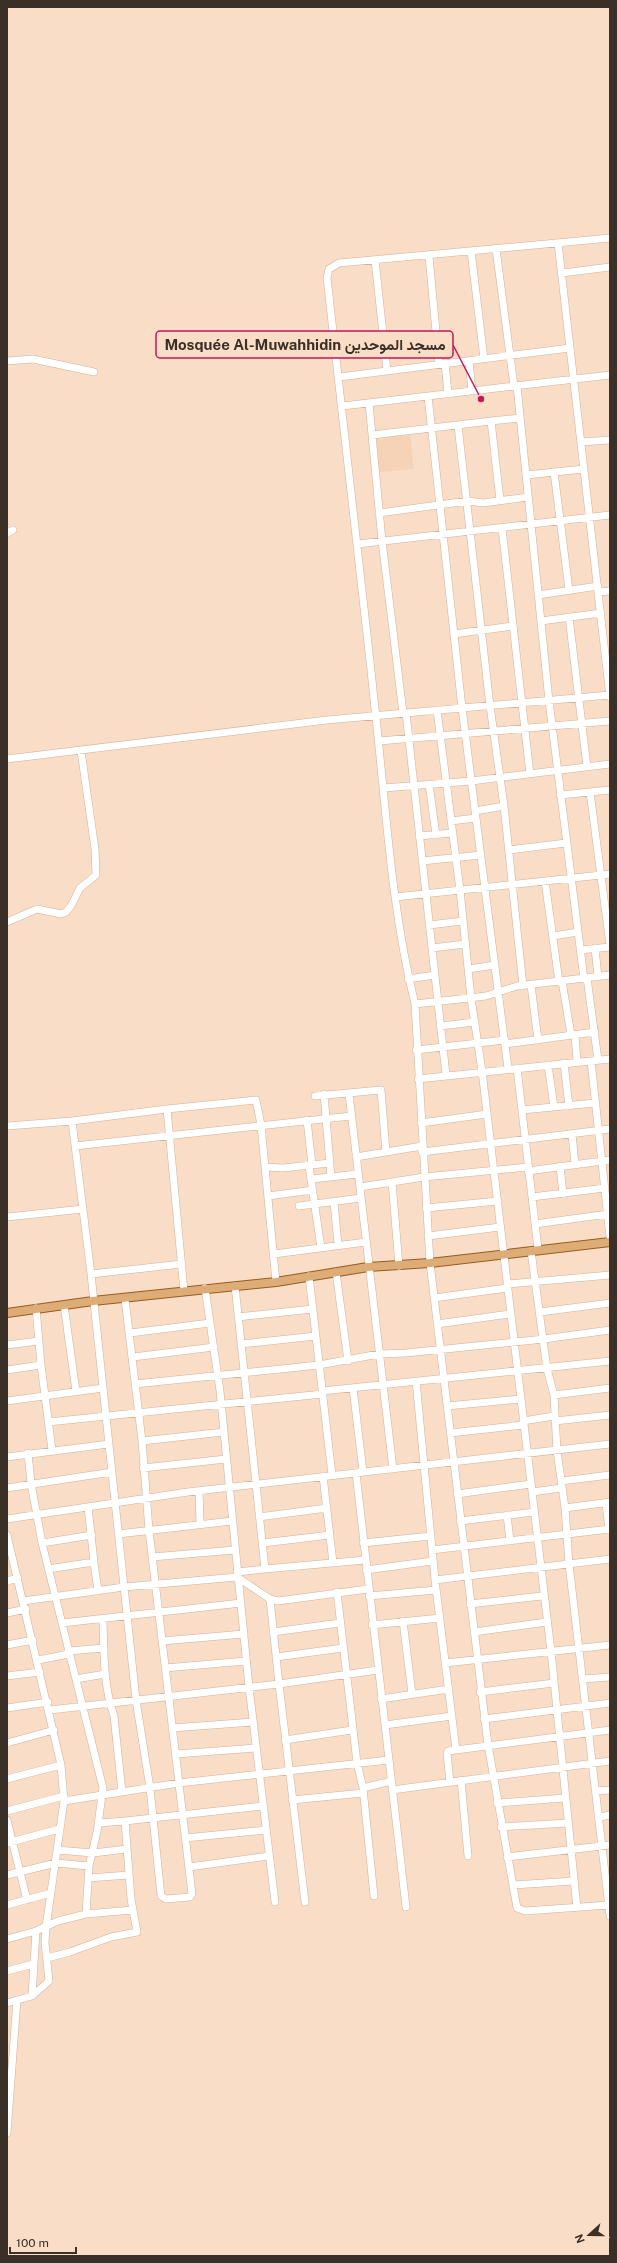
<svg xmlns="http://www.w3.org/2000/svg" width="617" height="2263" viewBox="0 0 617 2263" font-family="'Public Sans',Vazirmatn,sans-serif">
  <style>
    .built { fill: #f6d2b7 }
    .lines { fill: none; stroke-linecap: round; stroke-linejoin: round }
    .minor-casing { stroke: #cfb29d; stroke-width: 8 }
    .major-casing { stroke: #975c20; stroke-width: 10 }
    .minor { stroke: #fff; stroke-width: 7 }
    .major { stroke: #deac77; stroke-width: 8 }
    .leader { fill: none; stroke: #c2185b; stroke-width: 1.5 }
    .callout-dot { fill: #c2185b; stroke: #faddc6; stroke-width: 1.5 }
    .callout { fill: #faddc6; stroke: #c2185b; stroke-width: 1.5 }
    .callout-label { font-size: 15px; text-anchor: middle; font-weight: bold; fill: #3b3027 }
  </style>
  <rect width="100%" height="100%" fill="#faddc6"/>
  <!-- built -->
  <path class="built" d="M410 435 414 469 379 472 376 439Z"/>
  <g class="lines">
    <!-- minor casing -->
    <g class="minor-casing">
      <path id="minor" d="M558 243 610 697
        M496 249 514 386
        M471 251 484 359
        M429 256 439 364
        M375 260 387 371
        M562 273 610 267
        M7 361 33 359 94 372
        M469 361 472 391
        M445 363 448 394
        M339 377 570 348
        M517 386 549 701 584 979
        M428 396 462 708 508 1069
        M369 403 382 541 403 713
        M342 406 610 375
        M458 426 490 706 504 806 523 986
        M372 435 491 421
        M581 442 610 440
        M554 472 569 590
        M526 475 584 469
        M500 500 491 421 520 418
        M379 513 468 501 483 503 528 497
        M502 528 530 774
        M7 533 13 530
        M358 544 610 515
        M599 592 610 591
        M538 595 598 586
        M569 617 587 767
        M541 621 601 613
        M454 634 513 626
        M437 710 460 890 471 998 482 1071 551 1651 577 1908
        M406 713 446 1075
        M379 741 610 721
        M7 759 327 720 610 695
        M429 784 436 835
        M384 788 471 781 610 764
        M590 792 610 945
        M560 795 610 790
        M475 811 504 806
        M451 821 476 818
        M419 836 452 833
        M509 850 566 843
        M422 861 481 855
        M545 881 559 982
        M395 897 610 874
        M7 922 37 909 61 914 66 912 71 906 80 888 96 875 95 849 81 751
        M429 925 463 921
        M553 936 578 932
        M432 948 465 944
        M595 948 598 977
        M580 950 610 947
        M468 969 495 965
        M587 978 598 1060
        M408 979 435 975
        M562 981 571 1035
        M531 985 538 1040
        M415 1004 486 996 517 986 610 975
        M440 1026 475 1022
        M575 1035 577 1062
        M505 1044 595 1032
        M416 1050 505 1040
        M591 1061 610 1237
        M564 1063 569 1106
        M548 1065 554 1107
        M517 1068 538 1249
        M418 1079 610 1059
        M324 1094 331 1177
        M349 1094 393 1469
        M315 1096 381 1090 386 1152
        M167 1109 256 1100 261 1125 276 1282
        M522 1110 595 1103
        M307 1120 312 1165
        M72 1121 167 1109 184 1291
        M421 1123 487 1114
        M7 1126 72 1121 91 1274 136 1700 150 1788 161 1896 166 1899 190 1897 192 1894 149 1530 142 1441 125 1299
        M572 1134 575 1164
        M75 1146 351 1116
        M422 1152 610 1129
        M356 1157 422 1146
        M309 1166 321 1248
        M560 1166 563 1194
        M265 1167 283 1168 330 1163
        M528 1171 610 1160
        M311 1179 358 1174
        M392 1182 399 1266
        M360 1187 424 1177 528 1167
        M268 1196 313 1190
        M532 1197 605 1188
        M334 1202 338 1245
        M299 1206 361 1198
        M426 1208 498 1201
        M7 1217 83 1209
        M535 1224 608 1214
        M428 1236 500 1227
        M531 1251 547 1369 554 1395 557 1451 565 1508 569 1564 610 1916
        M274 1254 366 1242
        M336 1272 348 1361
        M91 1274 182 1264
        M309 1276 332 1475
        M507 1284 610 1275
        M235 1286 265 1569 237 1572
        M205 1288 220 1391 249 1687 275 1902
        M434 1298 507 1288
        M64 1305 76 1391
        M540 1312 610 1303
        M238 1317 313 1309
        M437 1324 510 1314
        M130 1333 210 1323
        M241 1344 316 1336
        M7 1345 39 1341
        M133 1357 214 1347
        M41 1365 52 1450
        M7 1370 41 1365 36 1308
        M416 1381 435 1580 456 1750
        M135 1384 319 1365 379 1354 406 1353 544 1339 610 1330
        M353 1388 363 1472
        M322 1391 610 1361
        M554 1395 610 1388
        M7 1401 103 1388
        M447 1406 520 1399
        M523 1421 554 1416
        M555 1421 610 1415
        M48 1422 323 1394
        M450 1433 523 1425
        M142 1441 224 1432
        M28 1453 31 1483 42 1543 103 1788 97 1832 89 1866 86 1914
        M7 1457 109 1444
        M143 1468 226 1459
        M356 1473 406 1907
        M323 1476 333 1563
        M561 1481 610 1475
        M7 1488 112 1472
        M199 1491 200 1524
        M532 1492 562 1488
        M457 1494 531 1484
        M606 1503 609 1530
        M565 1508 610 1502
        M507 1515 510 1541
        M259 1517 327 1508
        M7 1519 188 1492 610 1444
        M460 1521 534 1512
        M118 1534 232 1521
        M7 1535 61 1765 64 1801 46 1927 45 1943 49 1981 32 1996 7 2003
        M42 1543 92 1535
        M263 1543 330 1535
        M363 1543 431 1536
        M432 1550 610 1529
        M152 1557 235 1550
        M94 1563 98 1591
        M48 1569 94 1562 88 1507
        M265 1569 365 1560
        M366 1570 433 1561
        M435 1580 610 1559
        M7 1581 18 1578
        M337 1592 357 1763 363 1788 374 1896
        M369 1596 436 1590
        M23 1601 124 1587 237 1577 270 1599 278 1601 368 1589
        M470 1604 542 1596
        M7 1613 26 1609
        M103 1619C104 1651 103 1685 114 1716L122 1792
        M403 1621 412 1694
        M62 1623 241 1603
        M372 1625 440 1618
        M273 1632 340 1623
        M474 1632 547 1622
        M162 1641 244 1634
        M7 1645 33 1640
        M68 1651 104 1648
        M276 1657 343 1648
        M38 1660 69 1654
        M445 1663 610 1645
        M165 1668 246 1661
        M7 1676 40 1672
        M76 1679 105 1674
        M582 1679 610 1677
        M480 1692 554 1683
        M381 1699 449 1689
        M7 1708 48 1702
        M50 1710 279 1684 270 1599
        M484 1719 610 1703
        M385 1725 452 1716
        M172 1728 253 1722
        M285 1740 352 1730
        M7 1743 54 1730
        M176 1754 256 1748
        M7 1779 61 1765
        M461 1780 468 1856
        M450 1782 447 1753 448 1751 610 1730
        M363 1788 391 1781
        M392 1790 610 1761
        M596 1791 610 1790
        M292 1800 363 1793
        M64 1801 179 1783 389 1760
        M497 1803 565 1798
        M7 1811 64 1796
        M600 1817 610 1815
        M7 1820 27 1900
        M99 1823 125 1821
        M501 1827 568 1823
        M185 1838 266 1830
        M7 1843 59 1829
        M57 1850 93 1853 127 1849
        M507 1857 610 1845
        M189 1867 269 1856
        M7 1875 56 1863 89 1866
        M88 1878 129 1875
        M513 1885 574 1881
        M305 1902 279 1684 378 1670
        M7 1905 51 1893
        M609 1905 525 1911 517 1908 488 1745 430 1263 415 1004C391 908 386 807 375 709 360 565 344 421 327 278L329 269 339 263 610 238
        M7 1939 36 1931 58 1921 86 1914 133 1910
        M47 1958 70 1952 111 1937 137 1932 131 1899 125 1821 263 1806
        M7 1971 33 1964
        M32 1996 36 1931
        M7 2133 17 2000"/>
    </g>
    <!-- major casing -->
    <g class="major-casing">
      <path id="major" d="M7 1313 93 1301 276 1282 368 1267 430 1263 610 1242"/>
    </g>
    <!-- minor -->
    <use href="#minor" class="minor"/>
    <!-- major -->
    <use href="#major" class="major"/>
  </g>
  <!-- callouts -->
  <path class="leader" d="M481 399L453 345"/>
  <circle class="callout-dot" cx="481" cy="399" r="4"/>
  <rect class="callout" x="156" y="331" width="297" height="27" rx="4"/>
  <g class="callout-label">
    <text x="305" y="350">Mosquée Al-Muwahhidin مسجد الموحدين</text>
  </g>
  <!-- border -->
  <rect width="617" height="2263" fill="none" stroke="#3b3027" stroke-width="16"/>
  <!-- north arrow -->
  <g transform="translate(589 2235) rotate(249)" stroke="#faddc6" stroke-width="3" paint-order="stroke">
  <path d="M0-3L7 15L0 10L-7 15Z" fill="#3b3027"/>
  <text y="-6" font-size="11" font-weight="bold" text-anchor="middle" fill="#3b3027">N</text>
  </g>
  <!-- scale -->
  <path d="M10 2247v6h66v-6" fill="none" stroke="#3b3027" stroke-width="2"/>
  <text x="16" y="2247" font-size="12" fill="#3b3027" stroke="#faddc6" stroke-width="3" paint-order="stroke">100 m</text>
</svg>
